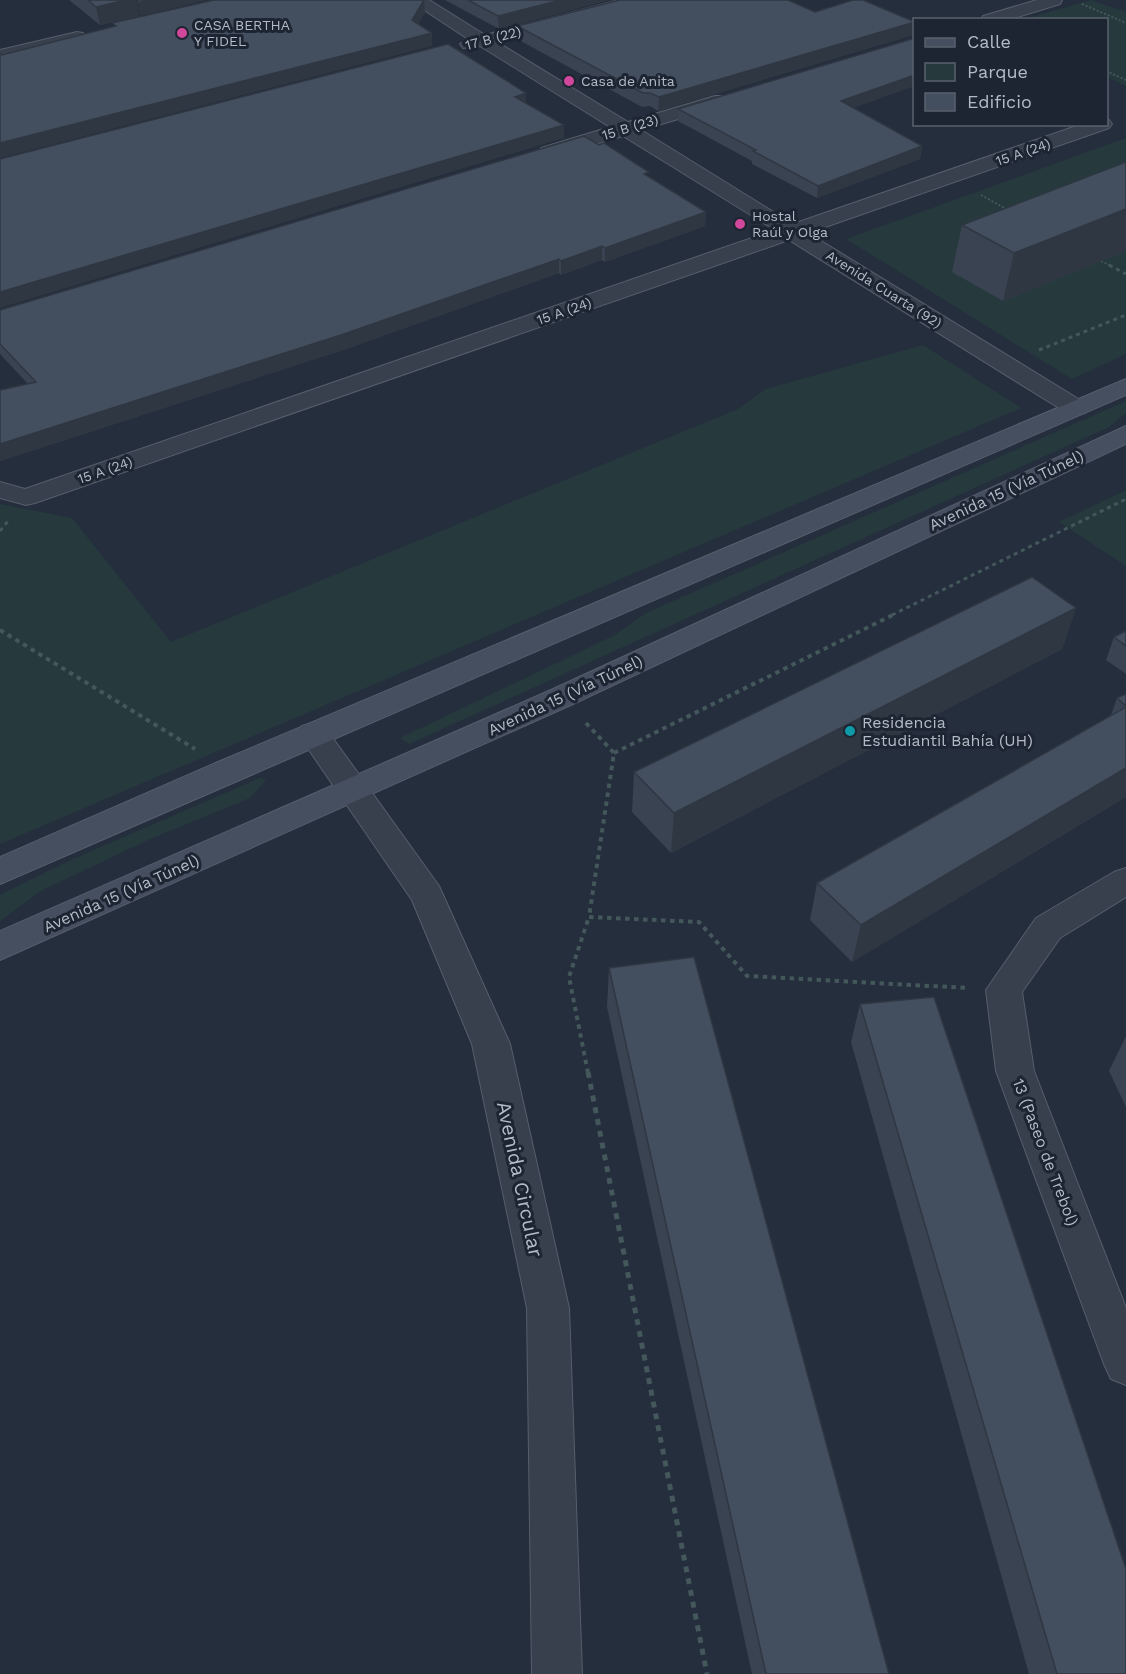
<svg xmlns="http://www.w3.org/2000/svg" width="1126" height="1674" viewBox="0 0 1126 1674" font-family="'Work Sans',sans-serif">
  <style>
    .green { fill: #263a3e }
    .lines { fill: none; stroke-linecap: round; stroke-linejoin: round }
    .street-casing { stroke: #565e6b; stroke-width: 2 }
    .secondary-casing { stroke: #565e6b; stroke-width: 2 }
    .path-far3 { stroke: #44575b; stroke-width: 2; stroke-dasharray: 2 2; stroke-linecap: butt }
    .path-far2 { stroke: #44575b; stroke-width: 3; stroke-dasharray: 4 4; stroke-linecap: butt }
    .path-far1 { stroke: #44575b; stroke-width: 4; stroke-dasharray: 4.5 4.5; stroke-linecap: butt }
    .path { stroke: #44575b; stroke-width: 5; stroke-dasharray: 6 6; stroke-linecap: butt }
    .street { fill: #38404d; fill-rule: evenodd }
    .secondary { fill: #464f60; fill-rule: evenodd }
    .wall { fill: #3a4352 }
    .shaded-wall { fill: #2f3742 }
    .building { fill: #434e5f; stroke: #2f3742; stroke-width: 1.5 }
    .hotel-dot { fill: #d1479c; stroke: #1d2532; stroke-width: 2 }
    .culture-dot { fill: #0f9aa8; stroke: #1d2532; stroke-width: 2 }
    .labels { text-anchor: middle; stroke-width: 6; stroke-linejoin: round; paint-order: stroke }
    .far-poi-label { font-size: 14px; fill: #b4bbc8; stroke: #1d2532; text-anchor: start }
    .far-street-label { font-size: 14px; fill: #b4bbc8; stroke: #1d2532 }
    .street-label { font-size: 16px; fill: #b4bbc8; stroke: #1d2532 }
    .poi-label { font-size: 16px; fill: #b4bbc8; stroke: #1d2532; text-anchor: start }
    .near-street-label { font-size: 20px; fill: #b4bbc8; stroke: #1d2532 }
  </style>
  <rect width="100%" height="100%" fill="#242e3d"/>
  <!-- green -->
  <path class="green" d="M1091 0 1126 12V86L1107 77 1106 20 1025 19Z
    M1126 138V354L1072 379 846 239Z
    M923 345 1021 408 0 844V504L72 518 171 642 738 409 766 389Z
    M1126 401V413L1109 427 409 744 400 738 615 635 646 613Z
    M1126 490V566L1059 522Z
    M260 778 266 780 250 798 148 840 41 891 0 921V895L73 859Z"/>
  <g class="lines">
    <!-- street casing -->
    <g class="street-casing">
      <path id="street" d="M409 0H429L485 35 619 0H646L644 4 497 42 628 122 715 96H729L731 100 729 104 641 130 793 224 1082 124H1106V119L1109 120 1112 124 1109 128 808 233 1085 403 1088 408 1085 413 1076 415 1067 413 789 240 35 503 26 505 0 498V482L25 489 775 230 623 136 555 156H541L538 152 541 148 610 127 480 46 463 48 460 44 468 39Z
        M1037 0H1062L1060 4 1008 20H981L983 16Z
        M77 32 83 33 86 37 83 41 0 60V50Z
        M313 723 324 726 439 886 510 1044 569 1308 582 1674H532L527 1308 472 1044 412 900 298 734 302 726Z
        M1126 868V897L1060 938 1022 992 1034 1071 1126 1308V1385L1111 1379 1104 1364 996 1071 986 990 1036 918 1114 872Z"/>
    </g>
    <!-- secondary casing -->
    <g class="secondary-casing">
      <path id="secondary" d="M1126 379V395L0 884V857L218 762Z
        M1126 426V444L573 704 0 960V931L551 690Z"/>
    </g>
    <!-- path-far3 -->
    <path class="path-far3" d="M1082 4 1126 23
      M1106 71 1126 80
      M981 195 1008 210
      M1101 261 1111 266"/>
    <!-- path-far2 -->
    <path class="path-far2" d="M1109 265 1126 274
      M1039 350 1126 315
      M0 531 8 521
      M892 615 1126 499"/>
    <!-- path-far1 -->
    <path class="path-far1" d="M0 630 195 749
      M586 723 614 753 589 917 699 922 747 976 968 988
      M614 753 895 614
      M588 1073 569 977 589 917"/>
    <!-- path -->
    <path class="path" d="M588 1072 707 1674"/>
    <!-- street -->
    <use href="#street" class="street"/>
    <!-- secondary -->
    <use href="#secondary" class="secondary"/>
  </g>
  <!-- wall -->
  <path class="wall" d="M69 0H136L139 16 100 25Z
    M445 0H609L499 29Z
    M815 12 913 35 658 111 650 106 642 107 517 39V26Z
    M854 108 922 146 920 159 817 198 752 164V161L678 121V109Z
    M1126 162V251L1003 301 952 272 962 225Z
    M649 177 706 212 705 226 605 262 602 260 561 275 559 273 346 349 0 461V390L28 384 0 354V310Z
    M1076 608 1062 649 671 853 632 812 634 772Z
    M1126 631V674L1106 660 1114 637Z
    M1126 694V797L852 962 810 920 817 883 1111 715 1117 698Z
    M609 968 889 1674H752L607 1007Z
    M860 1004 1126 1674H1029L851 1042Z
    M1126 1036V1107L1109 1071Z"/>
  <!-- shaded-wall -->
  <path class="shaded-wall" d="M126 0H136L139 16 100 25 96 7Z
    M150 0H207L140 16 137 3Z
    M424 0 425 13 413 33 412 20Z
    M561 0H609L499 29 498 16Z
    M915 22 913 35 658 111 659 97Z
    M432 33V46L0 158V143Z
    M915 75V86L839 113 841 101Z
    M526 93V107L515 97Z
    M564 125V138L0 308V292Z
    M922 146 920 159 817 198 818 186Z
    M1126 209V251L1003 301 1014 253Z
    M706 212 705 226 605 262V248Z
    M602 246V260L561 275V261Z
    M559 259V273L346 349 0 461V444Z
    M1076 608 1062 649 671 853 674 813Z
    M1126 768V797L852 962 861 925Z"/>
  <!-- building -->
  <path class="building" d="M88 0H126L96 7Z
    M138 0H150L137 3Z
    M214 0H424L412 20 432 33 0 143V53L2 55 116 26 112 23Z
    M468 0H561L498 16Z
    M620 0H788L815 12 853 0H863L915 22 659 97 650 93H643L517 26Z
    M915 38V75L841 101 922 146 818 186 753 151 756 150 678 109Z
    M448 44 526 93 515 97 564 125 0 292V159Z
    M584 136 599 145 604 143 649 172 644 174 706 212 605 248 602 246 561 261 559 259 344 334 0 444V390L36 382 0 344V310Z
    M1126 162V209L1014 253 962 225Z
    M1032 577 1076 608 674 813 634 772Z
    M1126 631V646L1114 637Z
    M1126 694V706L1117 698Z
    M1126 707V768L861 925 817 883Z
    M694 957 889 1674H766L609 968Z
    M934 997 1126 1569V1674H1057L860 1004Z"/>
  <!-- markers -->
  <g class="hotel-dot">
    <circle cx="182" cy="33" r="6"/>
    <circle cx="569" cy="81" r="6"/>
    <circle cx="740" cy="224" r="6"/>
  </g>
  <circle class="culture-dot" cx="850" cy="731" r="6"/>
  <g class="labels">
    <!-- far-poi labels -->
    <g class="far-poi-label">
      <text x="194" y="30">CASA BERTHA<tspan x="194" dy="16">Y FIDEL</tspan></text>
      <text x="581" y="86">Casa de Anita</text>
      <text x="752" y="221">Hostal<tspan x="752" dy="16">Raúl y Olga</tspan></text>
    </g>
    <!-- far-street labels -->
    <g class="far-street-label">
      <text transform="translate(493 38) rotate(-15)" y="5">17 B (22)</text>
      <text transform="translate(630 127) rotate(-17)" y="5">15 B (23)</text>
      <text transform="translate(1023 152) rotate(-19)" y="5">15 A (24)</text>
      <text transform="translate(884 289) rotate(32)" y="5">Avenida Cuarta (92)</text>
      <text transform="translate(564 311) rotate(-19)" y="5">15 A (24)</text>
      <text transform="translate(105 470) rotate(-19)" y="5">15 A (24)</text>
    </g>
    <!-- street labels -->
    <g class="street-label">
      <text transform="translate(1006 490) rotate(-25)" y="6">Avenida 15 (Vía Túnel)</text>
      <text transform="translate(565 695) rotate(-25)" y="6">Avenida 15 (Vía Túnel)</text>
      <text transform="translate(121 893) rotate(-24)" y="6">Avenida 15 (Vía Túnel)</text>
      <text transform="translate(1046 1152) rotate(69)" y="6">13 (Paseo de Trebol)</text>
    </g>
    <!-- poi labels -->
    <g class="poi-label">
      <text x="862" y="728">Residencia<tspan x="862" dy="18">Estudiantil Bahía (UH)</tspan></text>
    </g>
    <!-- near-street labels -->
    <g class="near-street-label">
      <text transform="translate(520 1179) rotate(78)" y="7">Avenida Circular</text>
    </g>
  </g>
  <!-- legend -->
  <rect x="913" y="18" width="195" height="108" fill="#1d2532" stroke="#59616e" stroke-width="1.5"/>
  <rect x="925" y="38" width="30" height="9" fill="#464f60" stroke="#59616e" stroke-width="1.5"/>
  <text x="967" y="48" font-size="18" fill="#b4bbc8">Calle</text>
  <rect x="925" y="63" width="30" height="18" fill="#263a3e" stroke="#59616e" stroke-width="1.5"/>
  <text x="967" y="78" font-size="18" fill="#b4bbc8">Parque</text>
  <rect x="925" y="93" width="30" height="18" fill="#434e5f" stroke="#59616e" stroke-width="1.5"/>
  <text x="967" y="108" font-size="18" fill="#b4bbc8">Edificio</text>
</svg>
